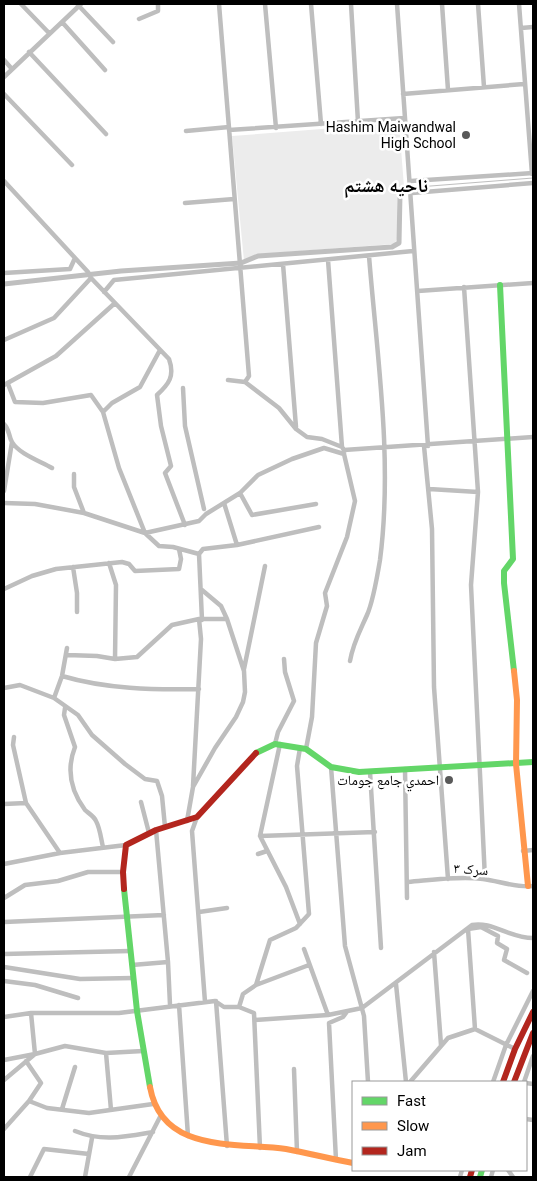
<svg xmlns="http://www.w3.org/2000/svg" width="537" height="1181" viewBox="0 0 537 1181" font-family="Roboto,'Noto Naskh Arabic',sans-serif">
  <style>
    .green { fill: #ececec }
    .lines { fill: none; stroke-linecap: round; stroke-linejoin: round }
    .stream { stroke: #bfbfbf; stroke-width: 1 }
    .canal { stroke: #bfbfbf; stroke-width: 5 }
    .street { stroke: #bebebe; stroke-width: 4.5 }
    .fast { stroke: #63d668; stroke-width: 6 }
    .slow { stroke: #ff974d; stroke-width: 6 }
    .jam { stroke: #b3261e; stroke-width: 6 }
    .poi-dot { fill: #595959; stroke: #fff; stroke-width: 2 }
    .labels { text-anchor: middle; stroke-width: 5; stroke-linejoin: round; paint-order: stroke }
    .poi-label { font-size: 14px; fill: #000; stroke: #fff; text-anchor: end }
    .street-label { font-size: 14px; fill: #000; stroke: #fff }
    .district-label { font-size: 19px; font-weight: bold; fill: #000; stroke: #fff }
  </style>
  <rect width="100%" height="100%" fill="#fff"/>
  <!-- green -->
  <path class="green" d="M399 123 404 187 399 188 397 192 398 238 394 244 259 254 244 261 232 136Z"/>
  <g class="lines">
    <!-- stream -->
    <path class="stream" d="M418 187 533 178"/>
    <!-- canal -->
    <path class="canal" d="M4 284 121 271 241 263 258 256 392 247 399 243 400 194 402 189 407 188"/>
    <!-- street -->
    <path class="street" d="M21 4 49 33
      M219 4 249 376 245 382
      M265 4 276 128
      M311 4 321 124
      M351 4 358 122
      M397 4 428 446
      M442 4 448 90
      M478 4 484 87
      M519 4 532 174
      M78 5 113 42
      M139 19 158 11V4
      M62 22 105 70
      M521 28 533 27
      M29 52 106 134
      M4 60 12 69
      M4 77 81 4
      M4 94 72 165
      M403 94 524 84
      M229 130 404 118
      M186 131 229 127
      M4 181 88 272 91 278 169 359C175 376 169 384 157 395L161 426 171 466 165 473 185 525
      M411 181 533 173
      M412 193 533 183
      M185 203 234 199
      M328 260 342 447
      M283 264 296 427
      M4 273 70 269 75 258
      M464 287 478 492 471 585 485 879
      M418 291 533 283
      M104 292 114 280 413 251
      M4 340 54 318 91 278
      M228 380 245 382 279 408 296 429 307 437 322 439 342 447 344 450 533 437
      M8 384 15 402 43 403 91 395 103 412 119 468 145 533 199 521 206 514 240 493 258 475 292 459 324 448 344 454V450
      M4 385 56 356 115 303
      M183 388 185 426 204 509
      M103 412 112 403 140 387 160 350
      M4 424C10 430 8 435 12 442 19 454 40 461 52 468
      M424 446 432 529 434 687 448 879
      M74 474V487L84 513
      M429 489 478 492
      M4 491 12 442
      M240 493 252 515 316 504
      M4 503 35 504 84 513 145 533 159 546 173 547 199 554
      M224 503 237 545
      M109 563 116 585 115 659
      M73 567 77 593V612
      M4 589 32 576 56 569 122 562 129 564 135 571 179 569 181 559 179 549
      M202 620 199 554 203 549 237 545 319 527
      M67 655 97 656 115 659 137 657 172 625 199 619H227
      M350 661C353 643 360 631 367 615 372 604 378 572 380 560 393 460 377 356 369 256
      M244 669 265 566
      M62 676C106 689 153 690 199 689
      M4 688 20 685 54 698 78 715 92 735 125 764 145 779 157 781 162 796 165 827
      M54 698 62 676 67 648
      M65 708 64 715 75 747C66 770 71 791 85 810 88 813 94 816 96 821 100 828 101 839 103 847
      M14 737 13 745 26 803 60 853
      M275 744 278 732 294 701 285 672 284 659
      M280 744 260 836 286 887 300 924
      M306 749 312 717 316 643 327 606 325 593 347 537 355 501 344 454
      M331 767 345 946 364 1016 368 1082
      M405 769 407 898
      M370 772 381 948
      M193 786 201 639 199 619
      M141 802 149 833
      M4 804 26 803
      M197 817 192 831 205 1002
      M187 821 193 787 215 748 236 717 243 702 245 692 244 671 227 619 221 606 202 590
      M156 830 168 962 170 1005
      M260 836 375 832
      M523 851 533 850
      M258 854 267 851
      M4 864 60 853 126 845
      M408 882C432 880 458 876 483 879 499 881 516 888 533 886
      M4 898 25 885 58 881 88 872H123
      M199 912 227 908
      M4 922 164 915
      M304 949 328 1015
      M434 952 441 1045
      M4 954 130 951
      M132 965 168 962
      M4 967 80 979 133 978
      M4 981 35 985 78 998
      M396 984 406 1082
      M256 985 309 965
      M216 1001 227 1146
      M179 1005 188 1136
      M239 1007 243 994 256 985 270 940 296 928 309 914 297 766 300 748
      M4 1017 31 1013H119L215 1001 224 1007H239L254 1013 260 1148
      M255 1020 328 1015 362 1008 472 925C492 921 509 938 533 938
      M475 1029 468 929 481 927 498 936 497 943 507 949 504 960 527 973
      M106 1053 111 1110
      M4 1060 35 1054 31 1013
      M294 1069 297 1152
      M4 1080 35 1054 65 1046 106 1053 143 1051
      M410 1082 448 1038 475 1029 515 1049
      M493 1082 506 1045 533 991
      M524 1082 533 1056
      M526 1083 533 1084
      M29 1101 47 1108 89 1113 153 1104
      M62 1109 75 1067
      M526 1119 533 1120
      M4 1129 29 1101 41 1083 26 1061
      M75 1131C102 1142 124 1137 153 1132
      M336 1160 329 1023 343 1017 346 1013
      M508 1170 513 1177
      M30 1177 44 1149 89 1154
      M85 1177 92 1138
      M129 1177 160 1117
      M460 1177 462 1170
      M491 1177 493 1170"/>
    <!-- fast -->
    <path class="fast" d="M500 285 513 559 504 571V583L514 671
      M256 753 275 744 306 749 331 767 359 772 533 762
      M124 889 137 1011 150 1087
      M480 1177 482 1170"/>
    <!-- slow -->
    <path class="slow" d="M514 671 517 700 516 764 528 886
      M150 1087C162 1154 236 1142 286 1149 308 1153 331 1159 353 1163"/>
    <!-- jam -->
    <path class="jam" d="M124 889 123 872 126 845 156 830 197 817 256 753
      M503 1082 515 1049 533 1012
      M514 1082 533 1033
      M470 1177 472 1170"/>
  </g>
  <!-- markers -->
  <g class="poi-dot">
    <circle cx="466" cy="135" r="5"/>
    <circle cx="449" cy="780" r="5"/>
  </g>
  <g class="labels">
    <!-- poi labels -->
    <g class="poi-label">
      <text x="456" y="132">Hashim Maiwandwal<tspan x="456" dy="16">High School</tspan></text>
      <text x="439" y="785">احمدي جامع جومات</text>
    </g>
    <!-- street labels -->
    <g class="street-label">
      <text transform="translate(471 869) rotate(4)" y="5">سرک ۳</text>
    </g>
    <!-- district labels -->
    <g class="district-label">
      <text x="386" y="192">ناحیه هشتم</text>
    </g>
  </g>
  <!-- border -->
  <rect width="537" height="1181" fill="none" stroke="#000000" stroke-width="10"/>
  <!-- legend -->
  <rect x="352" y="1081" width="175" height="90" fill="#ffffff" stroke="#999999"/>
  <rect x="362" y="1097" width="25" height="8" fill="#63d668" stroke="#999999"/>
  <text x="397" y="1106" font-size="15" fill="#000000">Fast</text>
  <rect x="362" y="1122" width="25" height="8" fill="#ff974d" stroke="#999999"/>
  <text x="397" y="1131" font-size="15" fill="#000000">Slow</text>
  <rect x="362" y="1147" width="25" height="8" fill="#b3261e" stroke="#999999"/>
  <text x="397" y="1156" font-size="15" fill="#000000">Jam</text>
</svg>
